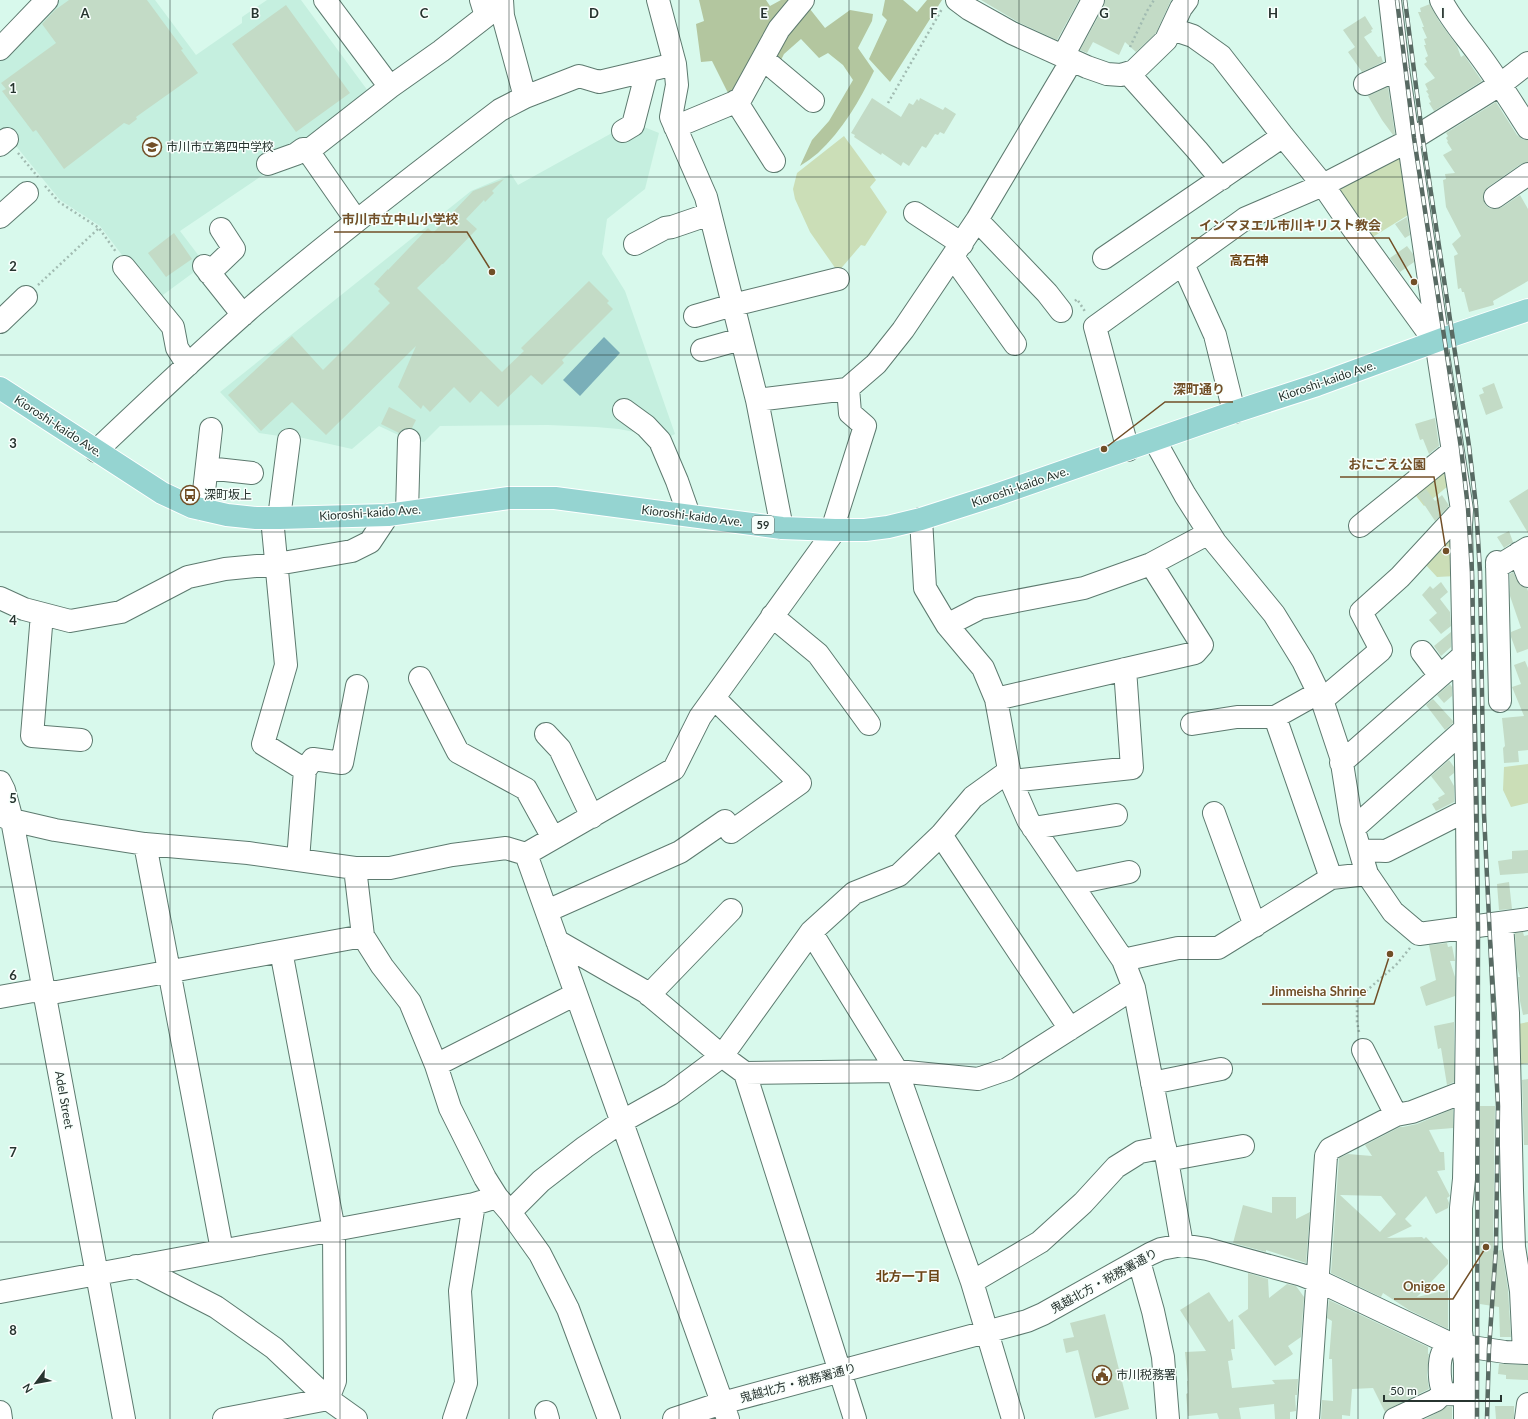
<svg xmlns="http://www.w3.org/2000/svg" width="1528" height="1419" viewBox="0 0 1528 1419" font-family="Lato,'Noto Sans JP',sans-serif">
  <style>
    .built { fill: #c5efdf }
    .green { fill: #cbdeb7 }
    .forest { fill: #b3c69f }
    .water { fill: #7aafb9 }
    .building { fill: #c3dbc6; fill-rule: evenodd }
    .lines { fill: none; stroke-linecap: round; stroke-linejoin: round }
    .minor-casing { stroke: #5d7a6f; stroke-width: 24 }
    .major-casing { stroke: #fff; stroke-width: 24 }
    .path { stroke: #a1bbb1; stroke-width: 2.5; stroke-dasharray: 2 3; stroke-linecap: butt }
    .minor { stroke: #fff; stroke-width: 22 }
    .major { stroke: #95d4d1; stroke-width: 22 }
    .rail-casing { stroke: #586a63; stroke-width: 4.5 }
    .rail { stroke: #f8fffc; stroke-width: 3; stroke-dasharray: 9; stroke-linecap: butt }
    .grid { fill: none; stroke: #27342f; stroke-width: 1; stroke-opacity: 0.55 }
    .labels { text-anchor: middle; stroke-width: 3; stroke-linejoin: round; paint-order: stroke }
    .shield { fill: #f8fffc; stroke: #66716c; stroke-width: 1 }
    .shield-label { font-size: 11px; font-weight: bold; fill: #27342f }
    .poi-label { font-size: 12px; fill: #27342f; stroke: #f8fffc; text-anchor: start }
    .street-label { font-size: 12px; fill: #27342f; stroke: #f8fffc }
    .neighbourhood-label { font-size: 13px; font-weight: bold; fill: #6b4516; stroke: #f8fffc }
    .grid-label { font-size: 13px; text-anchor: middle; font-weight: bold; fill: #27342f; stroke: #f8fffc; stroke-width: 3; stroke-linejoin: round; paint-order: stroke }
    .leader { fill: none; stroke: #714f27; stroke-width: 1.5 }
    .callout-dot { fill: #714f27; stroke: #f8fffc; stroke-width: 1.5 }
    .callout-label { font-size: 13px; text-anchor: middle; font-weight: bold; fill: #714f27; stroke: #f8fffc; stroke-width: 3; stroke-linejoin: round; paint-order: stroke }
  </style>
  <rect width="100%" height="100%" fill="#d8f9ec"/>
  <!-- built -->
  <path class="built" d="M54 0H155L196 55 242 23V17L267 0H301L368 91 307 137 266 157V173L180 231 205 264 156 300 100 226 60 200 7 135 0 133V56Z
    M639 125 659 133 645 189 607 219 602 254 625 291 675 434 660 441 644 434 619 429 596 427 548 425 440 426 424 442 409 440 379 426 352 449 294 436 293 438 259 433 220 392 471 191 511 174 518 185 621 128Z"/>
  <!-- green -->
  <path class="green" d="M844 136 876 180 870 187 887 212 865 246 861 245 838 272 810 232 795 199 793 189 797 173Z
    M1406 150 1416 210 1368 240 1334 186Z
    M1451 459 1454 481 1424 506 1413 492Z
    M1450 536 1456 538V576L1437 577 1425 564Z
    M1528 764V803L1511 807 1503 790 1504 767Z
    M1528 1022V1063L1517 1065 1513 1025Z"/>
  <!-- forest -->
  <path class="forest" d="M699 0H766L770 6 781 0H794L730 97 712 61 701 62 696 24 704 21Z
    M885 0H903L917 12 927 0H942L890 82 869 59 887 20 882 15Z
    M806 4 825 28 850 10 873 14 872 21 858 48 874 71C860 100 842 131 818 153 812 158 806 162 800 166L812 140 829 121 853 80 843 65 828 53 819 58 801 39 784 54 778 66 770 59Z"/>
  <!-- water -->
  <path class="water" d="M604 337 620 353 580 396 563 380Z"/>
  <!-- building -->
  <path class="building" d="M69 0H147L183 49 181 50 198 73 136 117 137 119 129 125 124 123 64 169 36 130 33 132 2 91 6 89 1 83 56 43 42 24 55 10Z
    M981 0H1079L1057 40 1018 22Z
    M1105 0H1171L1156 33 1136 52 1125 42 1119 55 1093 42 1087 53 1080 50 1104 6Z
    M1430 4 1439 21 1457 46 1461 57 1464 55 1482 81 1434 111 1429 103 1431 102 1428 96 1429 95 1426 91 1428 90 1425 84 1435 78 1424 64 1427 62 1425 58 1428 56 1424 45H1426L1424 39 1427 38 1422 27H1424L1418 12H1421L1420 8Z
    M286 5 350 93 296 132 232 44Z
    M1365 16 1373 29 1371 30 1372 32 1364 37 1378 57 1381 56 1383 62 1362 72 1348 52 1355 47 1343 30Z
    M1388 87 1395 134 1393 135 1382 120 1368 96Z
    M872 98 901 117 909 103 913 105 917 99 919 101 920 98 943 110 945 107 956 114 944 134 940 132 938 135 935 134 926 148 922 146 909 166 903 162 901 166 882 153 881 155 854 137 855 135 851 133Z
    M1496 102 1517 135 1522 139 1528 140V162L1521 164 1488 187 1484 192 1483 198 1485 204 1489 208 1496 209 1502 207 1520 195 1528 209V281L1493 301 1494 305 1469 312 1464 292H1462L1461 288 1458 289 1454 256 1458 254 1452 244 1461 236 1446 207 1443 180 1446 179 1445 174 1455 173 1443 155 1452 150 1447 142 1448 141 1446 138 1448 136 1446 133Z
    M504 179 492 191 494 193 485 202 484 200 466 219 477 229 443 264H442L417 288 502 372 524 351 521 348 589 281 609 301 607 303 613 309 562 360 564 363 542 385 531 375 498 407 481 391 470 403 454 387 430 412 423 405 421 409 398 387 416 346 326 435 292 402 261 431 228 395 292 336 323 370 390 303 378 291 380 289 374 284 388 269V270L428 228 433 233 473 191Z
    M1407 217 1410 235 1405 238 1395 224Z
    M174 233 192 259 166 277 148 253Z
    M1407 246 1413 254 1414 262 1400 272 1390 258Z
    M1494 383 1503 408 1486 415 1479 395 1484 393 1482 388Z
    M389 407 416 420 412 428 403 429 399 433 381 424Z
    M1435 418 1439 446 1429 454 1423 439 1420 440 1415 424Z
    M1426 489 1435 501 1442 495 1448 504 1449 506 1435 521 1418 495Z
    M1528 489V533L1509 501Z
    M1509 531 1513 542 1504 548 1497 537Z
    M1513 572 1520 585 1527 588 1528 591V649L1517 653 1511 637V632L1521 628 1510 596V574Z
    M1441 582 1448 592 1440 599 1450 612 1451 626 1441 634 1429 620 1437 613 1422 595 1430 586 1433 589Z
    M1451 632V647L1441 656 1434 646Z
    M1525 661 1528 668V750L1518 751 1519 762 1504 763 1503 748 1505 746 1502 718 1524 716 1512 687 1521 684 1514 665Z
    M1450 684 1452 687V696L1444 703 1437 695Z
    M1433 699 1453 721V723L1445 730 1426 705Z
    M1449 760 1454 767V773L1449 777 1454 786V802L1436 811 1432 804 1439 800 1438 798 1445 794 1431 776Z
    M1528 850V873L1500 875 1498 861 1512 859V851Z
    M1509 882 1512 909 1499 910 1497 884Z
    M1523 932 1524 936 1528 935V1014L1523 1015 1520 1001 1518 977H1520L1517 967 1515 933Z
    M1447 943 1448 947 1452 946 1455 961H1450L1455 977V996L1426 1006 1420 987 1436 980 1429 945Z
    M1454 1022V1082L1447 1085 1441 1048 1438 1049 1434 1026Z
    M1528 1079V1145H1524L1522 1080Z
    M1480 1106H1495L1493 1251 1502 1250 1508 1290 1511 1337H1500L1499 1307 1480 1304Z
    M1453 1109V1128L1429 1130 1440 1152H1444L1445 1170 1437 1171 1450 1196 1447 1198 1449 1203 1448 1208 1436 1214 1426 1196 1405 1219 1412 1226 1387 1238 1422 1237 1424 1239 1426 1237 1448 1260V1264L1417 1297 1448 1290V1329L1409 1310 1383 1293 1381 1297 1331 1273 1339 1158 1348 1154 1372 1156 1365 1145 1400 1127H1403L1417 1124ZM1340 1195 1381 1196 1396 1214 1380 1232Z
    M1272 1197H1296V1219L1310 1212 1306 1263 1266 1250V1252L1233 1243 1243 1205 1272 1213Z
    M1248 1273 1268 1279 1269 1298 1287 1284 1296 1286 1304 1297 1301 1337 1288 1346 1293 1354 1275 1366 1238 1316 1248 1309Z
    M1209 1292 1229 1322 1233 1319 1235 1349H1231L1233 1360 1228 1361 1232 1388 1275 1384 1272 1380 1298 1379 1297 1395H1295L1296 1411 1290 1412V1419H1275L1274 1404 1239 1408 1241 1419H1219L1217 1413 1188 1416 1186 1394 1188 1393 1187 1381H1188L1185 1352 1206 1351 1180 1310Z
    M1329 1300 1428 1347V1354H1429L1427 1375 1429 1389 1390 1408 1385 1412 1373 1388 1352 1389 1350 1416 1342 1415V1419H1321L1322 1400 1333 1401 1332 1359H1329L1332 1321 1327 1318Z
    M1105 1314 1129 1409 1095 1418 1078 1350 1066 1353 1063 1339 1074 1337 1070 1323Z
    M1499 1364 1528 1365V1380L1506 1379V1375L1498 1374Z
    M1447 1406 1452 1407V1419H1425L1441 1411Z
    M1495 1406H1514V1419H1496Z"/>
  <g class="lines">
    <!-- minor casing -->
    <g class="minor-casing">
      <path id="minor" d="M325 0 390 87
        M502 0 503 16 525 97
        M658 0 675 64 677 85 671 117 706 197 757 400 782 528
        M957 0 969 9 1012 33 1087 67 1107 74 1121 75 1134 71 1166 40 1181 8 1187 0
        M1390 0 1398 69 1438 341
        M1441 0C1451 20 1465 35 1478 53 1496 77 1512 103 1528 128
        M1172 29 1193 36 1221 56 1283 136 1323 185 1349 223 1428 332 1431 343
        M0 49 47 0
        M1063 56 1093 0
        M763 59 813 101
        M1128 73 1197 150 1221 179
        M1365 84 1398 69
        M736 101 774 161
        M675 127 740 100 779 29 803 0
        M623 131 633 125 647 71
        M0 145 7 139
        M268 164 296 154 303 149H310
        M1495 197 1528 174
        M915 213 962 244
        M0 217 27 193
        M356 220 308 151 390 87 441 51 486 16 481 0
        M977 220 1047 293 1061 311
        M635 244 665 228 672 227 710 214
        M953 257 1015 344
        M1104 258 1283 136
        M1183 264 1215 335 1234 412
        M204 266 243 315
        M124 267 173 327 177 348 188 365
        M209 273 234 249 221 229
        M695 316 733 305 838 279
        M0 322 26 297
        M1436 341 1462 510 1461 525 1467 810 1468 928 1466 1091 1464 1179 1461 1208V1331L1465 1363V1419
        M702 350 741 339
        M757 400 847 389 876 364 903 330 977 220 1072 60
        M624 410 646 426 660 441 677 481 689 515
        M1155 441 1185 495 1215 542 1274 614 1303 661 1322 700 1341 757 1351 820 1367 874 1393 912 1419 934 1528 919
        M1128 450 1095 327 1246 218 1323 185 1414 138 1501 84 1528 63
        M96 451C148 402 200 352 254 305 334 237 417 173 500 110L525 97 579 76 599 82 675 64
        M207 468 252 473
        M202 509 211 429
        M407 512 409 440
        M272 518 286 665 263 744 305 770 298 860
        M279 518 289 440
        M921 519 925 588 947 625 983 668 996 699 1011 781 1028 820 1123 960 1134 988 1167 1160 1182 1245
        M1360 526 1453 451
        M832 530 865 426 850 413 848 388
        M1519 553 1528 576
        M1497 562 1500 701
        M1497 567 1528 548
        M0 598 24 609 70 621 121 612 188 577 225 569 277 564 352 551 370 542 388 515
        M42 614 32 736 81 740
        M772 616 818 654 869 724
        M947 625 980 608 1084 588 1151 564 1209 533
        M1422 652 1440 676
        M420 678 458 752 526 789 553 838
        M1318 693 1275 717 1331 878
        M996 699 1195 653 1202 645 1151 564
        M1322 700 1381 650 1361 612 1400 577 1462 510
        M1192 724 1237 717H1275
        M546 734 560 749 592 817
        M1341 763 1464 655
        M305 770 313 759 342 763 357 686
        M1011 781 1132 768 1125 669
        M0 782 4 790 12 820 124 1419
        M1214 813 1255 926
        M0 815 12 820 55 830 145 844 248 853 355 868H390L452 855 506 848 526 854 674 769 700 717 835 530
        M1033 828 1116 815
        M1354 828 1465 729
        M941 835 1070 1029
        M145 844 222 1250
        M1360 850 1386 851 1467 810
        M526 854 728 1419
        M355 868 363 936 382 966 410 1002 436 1065 450 1108 485 1178 497 1197 510 1212 540 1254 568 1309 609 1419
        M1072 884 1129 872
        M547 911 680 852 725 821 731 832 800 783 714 698
        M1502 924 1508 1013 1512 1190 1514 1247 1521 1291 1524 1353
        M811 932 897 1071 972 1282 1013 1419
        M557 941 646 992 722 1056 745 1073 897 1071 978 1079 1007 1069 1134 988
        M281 951 334 1230 335 1381 328 1399
        M1123 960 1178 948H1218L1331 878 1367 874
        M649 995 731 910
        M0 997 33 991 57 992 363 936
        M1363 1050 1396 1115
        M436 1065 576 994
        M745 1073 855 1419
        M1152 1083 1221 1069
        M1167 1160 1243 1146
        M510 1212 541 1181 585 1147 621 1122 671 1094 722 1056 811 932 854 893 899 875 941 835 973 797 1009 771
        M1139 1261 1153 1311 1163 1357 1168 1419
        M136 1266 216 1307 274 1348 328 1399 356 1419
        M972 1282 1040 1242 1083 1203 1116 1167 1140 1152 1165 1147
        M0 1292 474 1204 497 1197
        M1451 1344C1448 1347 1444 1350 1442 1354 1439 1361 1438 1390 1446 1393 1451 1396 1459 1393 1465 1392
        M0 1412 1 1419
        M546 1412 548 1419
        M224 1419 328 1399
        M454 1419 466 1383 460 1291 474 1204
        M674 1419 722 1403 1027 1321 1043 1314 1150 1254 1161 1249 1182 1245 1207 1249 1302 1275 1325 1284 1451 1344 1505 1352 1528 1353
        M1308 1419 1326 1156 1330 1149 1396 1115 1412 1112 1466 1091
        M1395 1419 1436 1400 1444 1392
        M1526 1419 1528 1404"/>
    </g>
    <!-- major casing -->
    <g class="major-casing">
      <path id="major" d="M0 388 162 493 192 507 227 515 256 518H279L388 515 509 498H555L782 528 835 530H865L888 527 921 519 993 496 1234 412 1317 385 1445 338 1528 310"/>
    </g>
    <!-- path -->
    <path class="path" d="M1130 47 1147 11 1154 0
      M888 103 942 9
      M18 153 38 177
      M45 186 59 202 99 228 116 252
      M38 285 99 228
      M1075 301 1077 299 1086 313
      M1359 1032 1357 1022V999L1396 965 1410 948"/>
    <!-- minor -->
    <use href="#minor" class="minor"/>
    <!-- major -->
    <use href="#major" class="major"/>
    <!-- rail casing -->
    <g class="rail-casing">
      <path id="rail" d="M1397 0 1414 138 1461 448 1468 508 1472 572 1478 927 1477 1419
        M1405 0 1422 133 1469 446 1476 506 1480 572 1484 814 1498 1106 1496 1247 1489 1349 1487 1419"/>
    </g>
    <!-- rail -->
    <use href="#rail" class="rail"/>
  </g>
  <!-- grid -->
  <path class="grid" d="M170 0V1419M340 0V1419M509 0V1419M679 0V1419M849 0V1419M1019 0V1419M1188 0V1419M1358 0V1419M0 177H1528M0 355H1528M0 532H1528M0 710H1528M0 887H1528M0 1064H1528M0 1242H1528"/>
  <!-- icons -->
  <defs>
    <g id="school-ring" transform="scale(1)"><circle r="9.5" fill="#f8fffc" stroke="#714f27" stroke-width="1.5"/><path d="M0-5L7-2L0 1L-7-2ZM-4 1L0 2.5L4 1V4Q0 6-4 4Z" fill="#714f27"/></g>
    <g id="bus-ring" transform="scale(1)"><circle r="9.5" fill="#f8fffc" stroke="#714f27" stroke-width="1.5"/><path d="M-5-6H5V4H4V6H2V4H-2V6H-4V4H-5ZM-3.5-4V0h7V-4ZM-3.5 1.2v1.5H-2V1.2ZM2 1.2v1.5H3.5V1.2Z" fill="#714f27"/></g>
    <g id="civic-ring" transform="scale(1)"><circle r="9.5" fill="#f8fffc" stroke="#714f27" stroke-width="1.5"/><path d="M-.6-6.5H3V-4.5H.6V-3L4-1V1h2V6H-6V1h2V-1L-.6-3ZM-1.2 2.5V6h2.4V2.5Z" fill="#714f27"/></g>
  </defs>
  <g fill-rule="evenodd">
    <use href="#school-ring" x="152" y="147"/>
    <use href="#bus-ring" x="190" y="495"/>
    <use href="#civic-ring" x="1102" y="1375"/>
  </g>
  <g class="labels">
    <!-- shield labels -->
    <rect class="shield" x="752" y="516" width="22" height="18" rx="3"/>
    <g class="shield-label">
      <text x="763" y="529">59</text>
    </g>
    <!-- poi labels -->
    <g class="poi-label">
      <text x="166" y="151">市川市立第四中学校</text>
      <text x="204" y="499">深町坂上</text>
      <text x="1116" y="1379">市川税務署</text>
    </g>
    <!-- street labels -->
    <g class="street-label">
      <text transform="translate(1327 381) rotate(-19)" y="4">Kioroshi-kaido Ave.</text>
      <text transform="translate(58 426) rotate(33)" y="4">Kioroshi-kaido Ave.</text>
      <text transform="translate(1020 487) rotate(-19)" y="4">Kioroshi-kaido Ave.</text>
      <text transform="translate(370 513) rotate(-4)" y="4">Kioroshi-kaido Ave.</text>
      <text transform="translate(692 516) rotate(7)" y="4">Kioroshi-kaido Ave.</text>
      <text transform="translate(64 1100) rotate(80)" y="4">Adel Street</text>
      <text transform="translate(1104 1281) rotate(-29)" y="4">鬼越北方・税務署通り</text>
      <text transform="translate(798 1383) rotate(-15)" y="4">鬼越北方・税務署通り</text>
    </g>
    <!-- neighbourhood labels -->
    <g class="neighbourhood-label">
      <text x="1249" y="265">高石神</text>
      <text x="908" y="1281">北方一丁目</text>
    </g>
  </g>
  <g class="grid-label">
    <text x="85" y="18">A</text>
    <text x="255" y="18">B</text>
    <text x="424" y="18">C</text>
    <text x="594" y="18">D</text>
    <text x="764" y="18">E</text>
    <text x="934" y="18">F</text>
    <text x="1104" y="18">G</text>
    <text x="1273" y="18">H</text>
    <text x="1443" y="18">I</text>
    <text x="13" y="93">1</text>
    <text x="13" y="271">2</text>
    <text x="13" y="448">3</text>
    <text x="13" y="625">4</text>
    <text x="13" y="803">5</text>
    <text x="13" y="980">6</text>
    <text x="13" y="1157">7</text>
    <text x="13" y="1335">8</text>
  </g>
  <!-- callouts -->
  <path class="leader" d="M492 272L467 232H334M1414 282L1389 238H1191M1104 449L1165 402H1233M1446 551L1434 477H1340M1390 954L1374 1004H1262M1486 1247L1453 1299H1394"/>
  <g class="callout-dot">
    <circle cx="492" cy="272" r="4"/>
    <circle cx="1414" cy="282" r="4"/>
    <circle cx="1104" cy="449" r="4"/>
    <circle cx="1446" cy="551" r="4"/>
    <circle cx="1390" cy="954" r="4"/>
    <circle cx="1486" cy="1247" r="4"/>
  </g>
  <g class="callout-label">
    <text x="400" y="224">市川市立中山小学校</text>
    <text x="1290" y="230">インマヌエル市川キリスト教会</text>
    <text x="1199" y="394">深町通り</text>
    <text x="1387" y="469">おにごえ公園</text>
    <text x="1318" y="996">Jinmeisha Shrine</text>
    <text x="1424" y="1291">Onigoe</text>
  </g>
  <!-- north arrow -->
  <g transform="translate(36 1383) rotate(238)" stroke="#f8fffc" stroke-width="3" paint-order="stroke">
  <path d="M0-3L7 15L0 10L-7 15Z" fill="#27342f"/>
  <text y="-6" font-size="11" font-weight="bold" text-anchor="middle" fill="#27342f">N</text>
  </g>
  <!-- scale -->
  <path d="M1384 1395v6h117v-6" fill="none" stroke="#27342f" stroke-width="2"/>
  <text x="1390" y="1395" font-size="12" fill="#27342f" stroke="#f8fffc" stroke-width="3" paint-order="stroke">50 m</text>
</svg>
